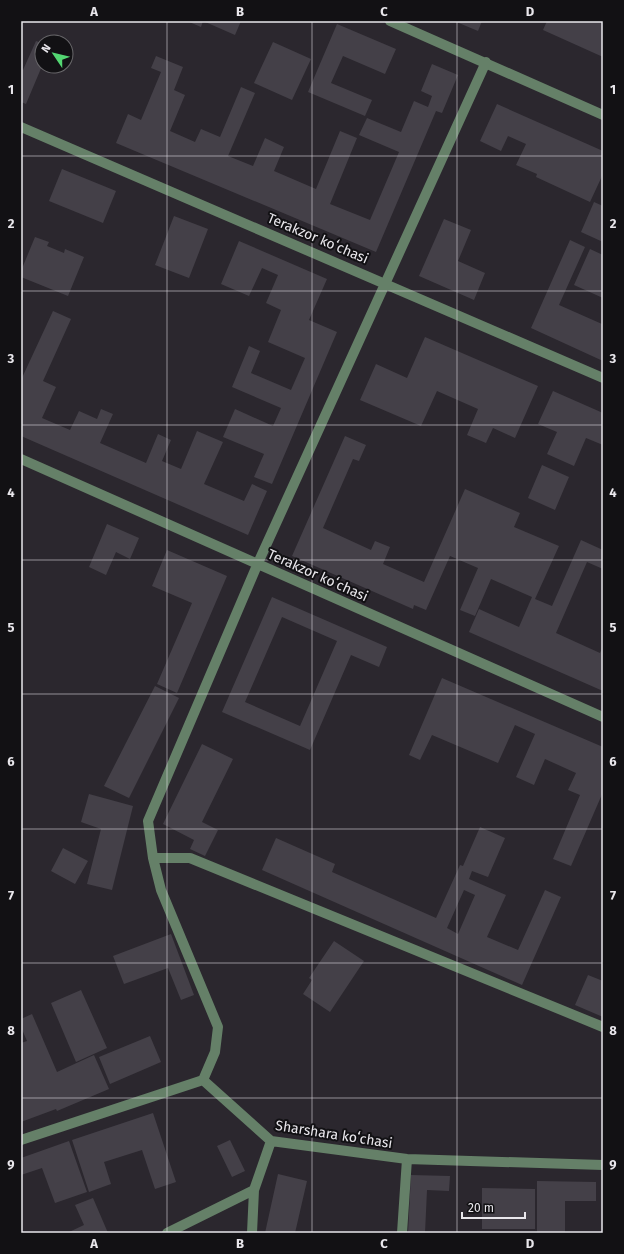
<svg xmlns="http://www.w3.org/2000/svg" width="624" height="1254" viewBox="0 0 624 1254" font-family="'Fira Sans',sans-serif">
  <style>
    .building { fill: #444048; fill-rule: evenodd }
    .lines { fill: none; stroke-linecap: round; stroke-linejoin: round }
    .minor { stroke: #658068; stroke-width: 10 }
    .grid { fill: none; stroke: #e9e7ec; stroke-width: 1; stroke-opacity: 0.55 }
    .labels { text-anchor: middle; stroke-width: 4; stroke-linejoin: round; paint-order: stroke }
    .street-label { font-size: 14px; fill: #e9e7ec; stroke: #121114 }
    .neatline { fill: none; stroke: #e9e7ec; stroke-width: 1.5 }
    .grid-label { font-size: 13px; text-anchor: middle; font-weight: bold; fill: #e9e7ec }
  </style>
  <rect width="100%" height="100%" fill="#2b272e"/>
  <!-- building -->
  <path class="building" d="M187 21H241L235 35 203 21 201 27Z
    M454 21H482L478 31Z
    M547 21H603V57L543 30Z
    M337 24 396 49 385 74 343 56 331 83 372 100 365 116 308 92Z
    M36 41 42 43V66L26 104 21 102V69L23 70Z
    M273 42 311 59 292 100 254 83Z
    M156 56 183 67 174 90 185 95 170 131 195 142 201 129 220 137 241 87 255 93 228 156 253 166 265 138 284 147 274 171 316 189 340 131 357 138 330 204 370 220 399 152 359 135 367 118 401 132 414 101 428 107 432 96 421 91 432 64 458 75 442 113 436 111 376 252 116 143 128 114 141 120 161 72 151 68Z
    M497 104 603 151V174L590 202 536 177 537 174 516 165 526 144 508 136 501 151 480 141Z
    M62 169 116 191 103 223 49 201Z
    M594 202 603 206V242L581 232Z
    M174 216 208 229 189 278 155 265Z
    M444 219 471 230 458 261 485 273 474 300 419 276Z
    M35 237 49 242 47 246 64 253 65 249 84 257 68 296 21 277V271Z
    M570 240 585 247 559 305 602 324 603 321V361L531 328Z
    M239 241 327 279 309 320 337 332 272 484 254 477 264 454 223 437 235 409 273 426 281 408 232 387 249 346 260 351 251 373 291 390 305 358 268 342 281 310 266 303 278 275 262 268 249 296 221 284Z
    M590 249 603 255V298L574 285Z
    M53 311 71 319 43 381 56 387 42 418 70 430 79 411 97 419 101 409 113 414 100 443 146 463 158 434 171 440 162 461 181 469 197 431 223 442 204 484 244 501 252 484 267 491 248 535 21 436V380Z
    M425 337 538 386 515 438 493 428 486 443 467 435 478 409 437 391 421 426 360 400 376 364 407 378Z
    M553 391 603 413V445L586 438 574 466 547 454 557 432 538 424Z
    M345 436 366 445 359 461 353 459 323 528 371 550 375 541 390 547 383 564 424 582 465 489 520 513 514 527 559 546 535 599 552 606 581 540 603 550V569L587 562 556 633 600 653 603 646V691L469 632 479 609 519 627 532 597 491 579 475 616 460 610 478 568 450 556 426 610 414 605 413 609 292 556Z
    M542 465 569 477 555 510 528 498Z
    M107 524 139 538 130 559 116 552 106 575 89 567Z
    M167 550 227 576 177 693 157 684 192 603 152 586Z
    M272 597 387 647 379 667 351 655 310 750 222 712ZM282 617 337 641 300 726 245 702Z
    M442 678 603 747V792L571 866 553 859 580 795 568 790 576 773 545 759 534 785 516 777 535 734 515 725 498 763 432 735 420 760 409 755Z
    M155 686 179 698 129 798 104 786Z
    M202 744 233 759 202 822 218 830 205 856 190 849 194 840 163 824Z
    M89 794 133 806 112 890 87 884 101 829 81 822Z
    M480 827 505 838 488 877 472 871 469 879 506 895 487 937 518 950 545 890 561 897 522 985 262 870 276 838 335 864 332 872 436 918 460 865 463 866ZM464 890 475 895 458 934 447 928Z
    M63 848 88 861 75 884 51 871Z
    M171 934 194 995 181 1000 168 968 124 984 113 956Z
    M334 941 364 961 330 1012 303 994 312 980 309 978Z
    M588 975 603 981V1017L575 1005Z
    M81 990 107 1048 76 1062 51 1003Z
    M32 1014 57 1072 94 1055 109 1089 57 1111 56 1109 21 1122V1043L27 1041 21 1027V1019Z
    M150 1036 161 1062 110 1084 99 1057Z
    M153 1113 176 1182 155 1189 142 1150 104 1162 111 1184 89 1192 72 1140Z
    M230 1140 245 1171 232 1177 217 1146Z
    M69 1141 87 1192 55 1203 42 1168 21 1175V1158Z
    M278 1174 307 1181 295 1233H265Z
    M411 1175 450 1176 449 1191 427 1190 425 1233H408Z
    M537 1181 596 1182V1201H565V1233H537Z
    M482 1188 535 1189V1229H482Z
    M93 1198 108 1233H67L84 1225 75 1205Z"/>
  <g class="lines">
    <!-- minor -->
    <path class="minor" d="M390 21 603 115
      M21 127 603 378
      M21 459 603 717
      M153 858H190L603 1027
      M203 1080 215 1052 218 1027 161 890 153 858 148 821 258 563 486 62
      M21 1140 203 1080 271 1141 407 1159 603 1165
      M167 1233 254 1190
      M252 1233 254 1190 271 1141
      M402 1233 407 1159"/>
  </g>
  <!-- grid -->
  <path class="grid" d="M167 21V1233M312 21V1233M457 21V1233M21 156H603M21 291H603M21 425H603M21 560H603M21 694H603M21 829H603M21 963H603M21 1098H603"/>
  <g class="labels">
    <!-- street labels -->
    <g class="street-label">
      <text transform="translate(318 238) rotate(23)" y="5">Terakzor koʻchasi</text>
      <text transform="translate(318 575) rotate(24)" y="5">Terakzor koʻchasi</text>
      <text transform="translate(334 1134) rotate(9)" y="5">Sharshara koʻchasi</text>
    </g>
  </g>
  <!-- border -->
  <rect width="624" height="1254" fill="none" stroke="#121114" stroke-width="44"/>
  <!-- north arrow -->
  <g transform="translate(54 54) rotate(305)"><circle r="19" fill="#121114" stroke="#68676a"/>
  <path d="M0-3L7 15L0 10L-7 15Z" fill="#53d672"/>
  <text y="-6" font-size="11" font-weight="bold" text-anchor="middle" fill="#e9e7ec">N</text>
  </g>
  <!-- scale -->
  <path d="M462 1212v6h63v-6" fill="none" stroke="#e9e7ec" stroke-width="2"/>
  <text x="468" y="1212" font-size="12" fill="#e9e7ec" stroke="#121114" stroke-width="3" paint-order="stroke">20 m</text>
  <rect x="22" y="22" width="580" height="1210" class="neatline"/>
  <g class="grid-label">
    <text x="94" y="16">A</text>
    <text x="240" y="16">B</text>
    <text x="384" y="16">C</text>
    <text x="530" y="16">D</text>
    <text x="11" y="94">1</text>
    <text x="613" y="94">1</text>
    <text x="11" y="228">2</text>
    <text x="613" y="228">2</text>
    <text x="11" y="363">3</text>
    <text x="613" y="363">3</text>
    <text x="11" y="497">4</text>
    <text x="613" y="497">4</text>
    <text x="11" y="632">5</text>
    <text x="613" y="632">5</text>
    <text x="11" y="766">6</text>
    <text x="613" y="766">6</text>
    <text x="11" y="900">7</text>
    <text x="613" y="900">7</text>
    <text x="11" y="1035">8</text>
    <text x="613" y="1035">8</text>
    <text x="11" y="1169">9</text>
    <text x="613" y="1169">9</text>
    <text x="94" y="1248">A</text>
    <text x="240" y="1248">B</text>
    <text x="384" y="1248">C</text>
    <text x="530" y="1248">D</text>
  </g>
</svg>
